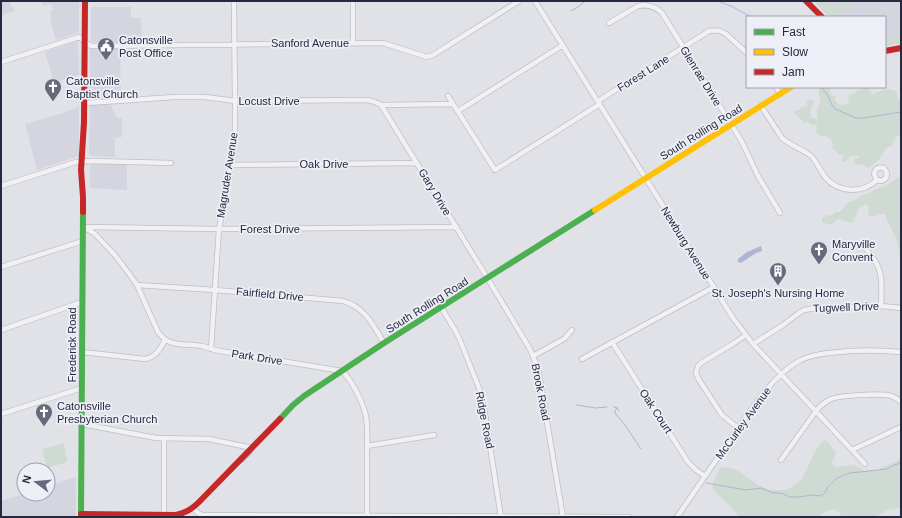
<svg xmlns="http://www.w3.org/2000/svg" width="902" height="518" viewBox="0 0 902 518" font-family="Helvetica,sans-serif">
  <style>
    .built { fill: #d4d5df }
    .green { fill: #cedad2 }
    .water { fill: #adb5d3 }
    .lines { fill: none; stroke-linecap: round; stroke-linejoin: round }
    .stream { stroke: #adb5d3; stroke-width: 1 }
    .street-casing { stroke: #bebfc5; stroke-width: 6 }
    .street { stroke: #f1f1f3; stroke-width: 4.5 }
    .fast { stroke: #4caf50; stroke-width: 6 }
    .slow { stroke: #ffc107; stroke-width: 6 }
    .jam { stroke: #c62828; stroke-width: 6 }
    .labels { text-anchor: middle; stroke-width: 3.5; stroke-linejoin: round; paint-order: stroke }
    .poi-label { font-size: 11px; fill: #272941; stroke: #eeeff6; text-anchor: start }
    .street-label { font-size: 11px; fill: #272941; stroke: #eeeff6 }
  </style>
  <rect width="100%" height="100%" fill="#e1e2e7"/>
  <!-- built -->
  <path class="built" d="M1 1H9L15 11 1 15Z
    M42 1H79V32L56 40 51 23 50 11 53 10 51 4 43 6Z
    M814 1H901V43L885 46V17H829Z
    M91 7H131V18H141L142 43 93 42H92L91 40Z
    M77 41 78 42 79 75 54 82 45 52Z
    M90 49H120L121 98 90 99 89 85H93L90 84Z
    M110 103 117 118H122V137L115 138V157L91 156 89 153 90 104Z
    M79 106V156L37 170 25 124 63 113Z
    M92 163 127 164V190L90 188V166Z
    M76 477V517H1V501L24 494H48V486Z"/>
  <!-- green -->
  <path class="green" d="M814 1H827L846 17H829Z
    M840 1H853V2C850 13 843 10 837 3L840 2Z
    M901 31V43L885 46V37L891 35Z
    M819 87H828L830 89 831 94 836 97 835 101 840 105 848 104 849 95C857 93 860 87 869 88L872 95C879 90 888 87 896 91L898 99 901 102V136H897L891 146C883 149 885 153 880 158 877 162 873 164 870 167L868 168 863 165 855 164 854 161V159L859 158 857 155 850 156 846 162 842 161 844 156 842 155H839L832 147 833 144 831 139 827 137 826 135 823 137 820 136 816 132 817 125H812L808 122 804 123 798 116H796L794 111 799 110 800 108 808 106 806 103C808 100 809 99 813 100L814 103 811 108 810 113 812 116 811 118 817 119C818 116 816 111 817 109 817 107 820 105 820 103 822 99 819 97 819 93 819 91 819 89 819 87Z
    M901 177V251L898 248C898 236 888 226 885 214 881 213 877 215 874 217L870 216 868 215C869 210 870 207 866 204L860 207 853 222 850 223 840 219 837 220 831 225 822 222V218L825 216 832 215 836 212H840L849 202 853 201 863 195 868 194 874 190 889 184 896 179Z
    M824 440 829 443 836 453 831 464 836 467 855 465 865 471 877 470 901 459V509L899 508 887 510 875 517H842L840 513 835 509C828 510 824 512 819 517H739L732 508 714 491 712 485 720 468 726 467 737 470 758 485 770 490H785L790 488 801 480 804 475 815 451Z
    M64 443 67 462 47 468 42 449Z"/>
  <!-- water -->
  <path class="water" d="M761 246 762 251 756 253 741 263 738 262V259L747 252Z"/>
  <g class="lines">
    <!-- stream -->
    <path class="stream" d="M718 1 733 7 751 17
      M571 11C576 8 581 6 585 1
      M821 87 827 94 832 105 835 109 856 118H864L901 112
      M576 405 596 408 607 407
      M614 407 617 408 619 411
      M617 408 615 411V413L625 425 641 449
      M242 463 252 453
      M706 483 746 490 761 488 773 493H781L790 497H799L812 495 820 496 824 494 828 487 837 478 850 473 887 469 894 465 901 463"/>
    <!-- street casing -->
    <g class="street-casing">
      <path id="street" d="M353 1V43
        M535 1 733 318 746 335 753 344 865 464
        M609 23 638 6C648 4 655 6 662 13L741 140 758 176 780 213
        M1 62 79 37 89 45 92 46 383 43 427 57 433 55 519 1
        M776 87 780 94
        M448 96 495 170 600 104
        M598 101 709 31C716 30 720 30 726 34L747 53
        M84 103 118 101 174 97H205L235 101 368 100 375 102 381 105 453 104
        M381 105 488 279 530 349 536 364 539 374 563 517
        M761 106 782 138C791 146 802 149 811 156 817 162 820 170 825 177 838 193 862 194 877 180 871 173 876 166 884 168L887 173 886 178 882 181 877 180
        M458 111 563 45
        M230 165 417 163
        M1 186 76 162 92 161 171 163
        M83 227 94 233 114 254 130 275 137 285 158 332C169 348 185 343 202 346 208 348 214 350 220 351L342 371C352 380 363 403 366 416 368 428 367 441 367 453 367 473 367 492 367 512L366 517
        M85 227 219 229 457 227
        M866 249C884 269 882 280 881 306
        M1 267 83 241
        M137 285 215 290 343 301C365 307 373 325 384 343
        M441 307 455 330 460 340 481 393 485 414 501 517
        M1 330 82 302
        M612 342 688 462 696 470 705 476
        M753 344 783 325 799 313 804 310 810 309 881 306 901 308
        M211 349 219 229 233 152 235 138V101L234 1
        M82 352 145 359C156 357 160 349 165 340
        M533 356 562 340 565 338 572 330
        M582 359 714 287
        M1 414 82 388
        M82 424 156 438 209 439 252 448
        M738 428 722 415 699 380 696 373 698 366 701 363 734 343 746 335
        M367 446 434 435
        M852 450 901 427
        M781 460 816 411C820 406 825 402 831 399 841 395 876 394 887 395 892 396 897 398 901 402
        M193 508 198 513 202 515 629 517
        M164 515V439
        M677 517C696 489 715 462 734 434 751 410 772 376 799 361 814 353 832 353 849 351 867 350 883 350 901 352"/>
    </g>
    <!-- street -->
    <use href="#street" class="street"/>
    <!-- fast -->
    <path class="fast" d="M280 419 293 405 304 396 384 343 595 210
      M81 517 83 212"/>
    <!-- slow -->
    <path class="slow" d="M595 210 791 87"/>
    <!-- jam -->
    <path class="jam" d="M806 1 822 17
      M885 51 901 48
      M83 212V197L81 170 84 122 85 1
      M81 514 176 515C186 513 192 509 199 502L280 419"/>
  </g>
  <!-- icons -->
  <defs>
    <g id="civic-pin" transform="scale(0.9)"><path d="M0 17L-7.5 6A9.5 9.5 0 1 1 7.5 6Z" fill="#686a7b" stroke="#eeeff6"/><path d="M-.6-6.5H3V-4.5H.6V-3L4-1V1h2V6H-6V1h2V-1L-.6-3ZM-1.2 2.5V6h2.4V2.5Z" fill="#fff"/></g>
    <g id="church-pin" transform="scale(0.9)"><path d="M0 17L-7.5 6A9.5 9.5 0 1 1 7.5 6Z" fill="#686a7b" stroke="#eeeff6"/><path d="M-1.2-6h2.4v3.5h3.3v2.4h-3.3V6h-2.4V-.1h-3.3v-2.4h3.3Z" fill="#fff"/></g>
    <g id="building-pin" transform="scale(0.9)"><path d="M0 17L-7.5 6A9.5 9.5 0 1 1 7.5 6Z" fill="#686a7b" stroke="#eeeff6"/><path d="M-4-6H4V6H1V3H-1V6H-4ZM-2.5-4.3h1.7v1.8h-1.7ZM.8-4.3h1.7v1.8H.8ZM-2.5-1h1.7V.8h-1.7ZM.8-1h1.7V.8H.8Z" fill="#fff"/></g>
  </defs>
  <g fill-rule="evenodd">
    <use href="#civic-pin" x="106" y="46"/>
    <use href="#church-pin" x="53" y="87"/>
    <use href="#church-pin" x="819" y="250"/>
    <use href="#building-pin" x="778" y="271"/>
    <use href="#church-pin" x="44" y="412"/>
  </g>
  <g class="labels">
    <!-- poi labels -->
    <g class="poi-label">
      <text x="119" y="44">Catonsville<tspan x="119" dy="13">Post Office</tspan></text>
      <text x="66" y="85">Catonsville<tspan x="66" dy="13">Baptist Church</tspan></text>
      <text x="832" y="248">Maryville<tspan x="832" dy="13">Convent</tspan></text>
      <text x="778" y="297" text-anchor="middle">St. Joseph's Nursing Home</text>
      <text x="57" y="410">Catonsville<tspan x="57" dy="13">Presbyterian Church</tspan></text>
    </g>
    <!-- street labels -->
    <g class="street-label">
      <text x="310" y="47">Sanford Avenue</text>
      <text transform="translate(643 73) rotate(-32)" y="4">Forest Lane</text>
      <text transform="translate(701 76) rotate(58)" y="4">Glenrae Drive</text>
      <text x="269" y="105">Locust Drive</text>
      <text transform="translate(701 132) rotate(-32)" y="4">South Rolling Road</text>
      <text x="324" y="168">Oak Drive</text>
      <text transform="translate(227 175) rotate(-81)" y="4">Magruder Avenue</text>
      <text transform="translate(435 192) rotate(59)" y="4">Gary Drive</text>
      <text x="270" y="233">Forest Drive</text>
      <text transform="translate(686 243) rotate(58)" y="4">Newburg Avenue</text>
      <text transform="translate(270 294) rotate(5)" y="4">Fairfield Drive</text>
      <text transform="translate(427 305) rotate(-32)" y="4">South Rolling Road</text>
      <text transform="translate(846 307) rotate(-2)" y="4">Tugwell Drive</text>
      <text transform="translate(72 345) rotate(-90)" y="4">Frederick Road</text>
      <text transform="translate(257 357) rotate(9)" y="4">Park Drive</text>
      <text transform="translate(541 392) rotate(79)" y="4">Brook Road</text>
      <text transform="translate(656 411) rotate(57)" y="4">Oak Court</text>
      <text transform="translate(485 420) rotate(79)" y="4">Ridge Road</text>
      <text transform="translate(743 423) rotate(-54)" y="4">McCurley Avenue</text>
    </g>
  </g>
  <!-- border -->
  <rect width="902" height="518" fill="none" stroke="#272941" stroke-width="4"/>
  <!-- legend -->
  <rect x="746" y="16" width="140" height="72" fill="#eeeff6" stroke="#9ea0ae"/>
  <rect x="754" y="29" width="20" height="6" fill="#4caf50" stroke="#9ea0ae"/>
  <text x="782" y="36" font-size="12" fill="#272941">Fast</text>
  <rect x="754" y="49" width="20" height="6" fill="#ffc107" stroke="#9ea0ae"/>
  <text x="782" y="56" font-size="12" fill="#272941">Slow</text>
  <rect x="754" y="69" width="20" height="6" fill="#c62828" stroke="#9ea0ae"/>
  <text x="782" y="76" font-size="12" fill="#272941">Jam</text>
  <!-- north arrow -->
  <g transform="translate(36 482) rotate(286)"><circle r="19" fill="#eeeff6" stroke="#9ea0ae"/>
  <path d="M0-3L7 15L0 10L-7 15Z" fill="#686a7b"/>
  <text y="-6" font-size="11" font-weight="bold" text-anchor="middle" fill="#272941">N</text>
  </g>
</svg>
